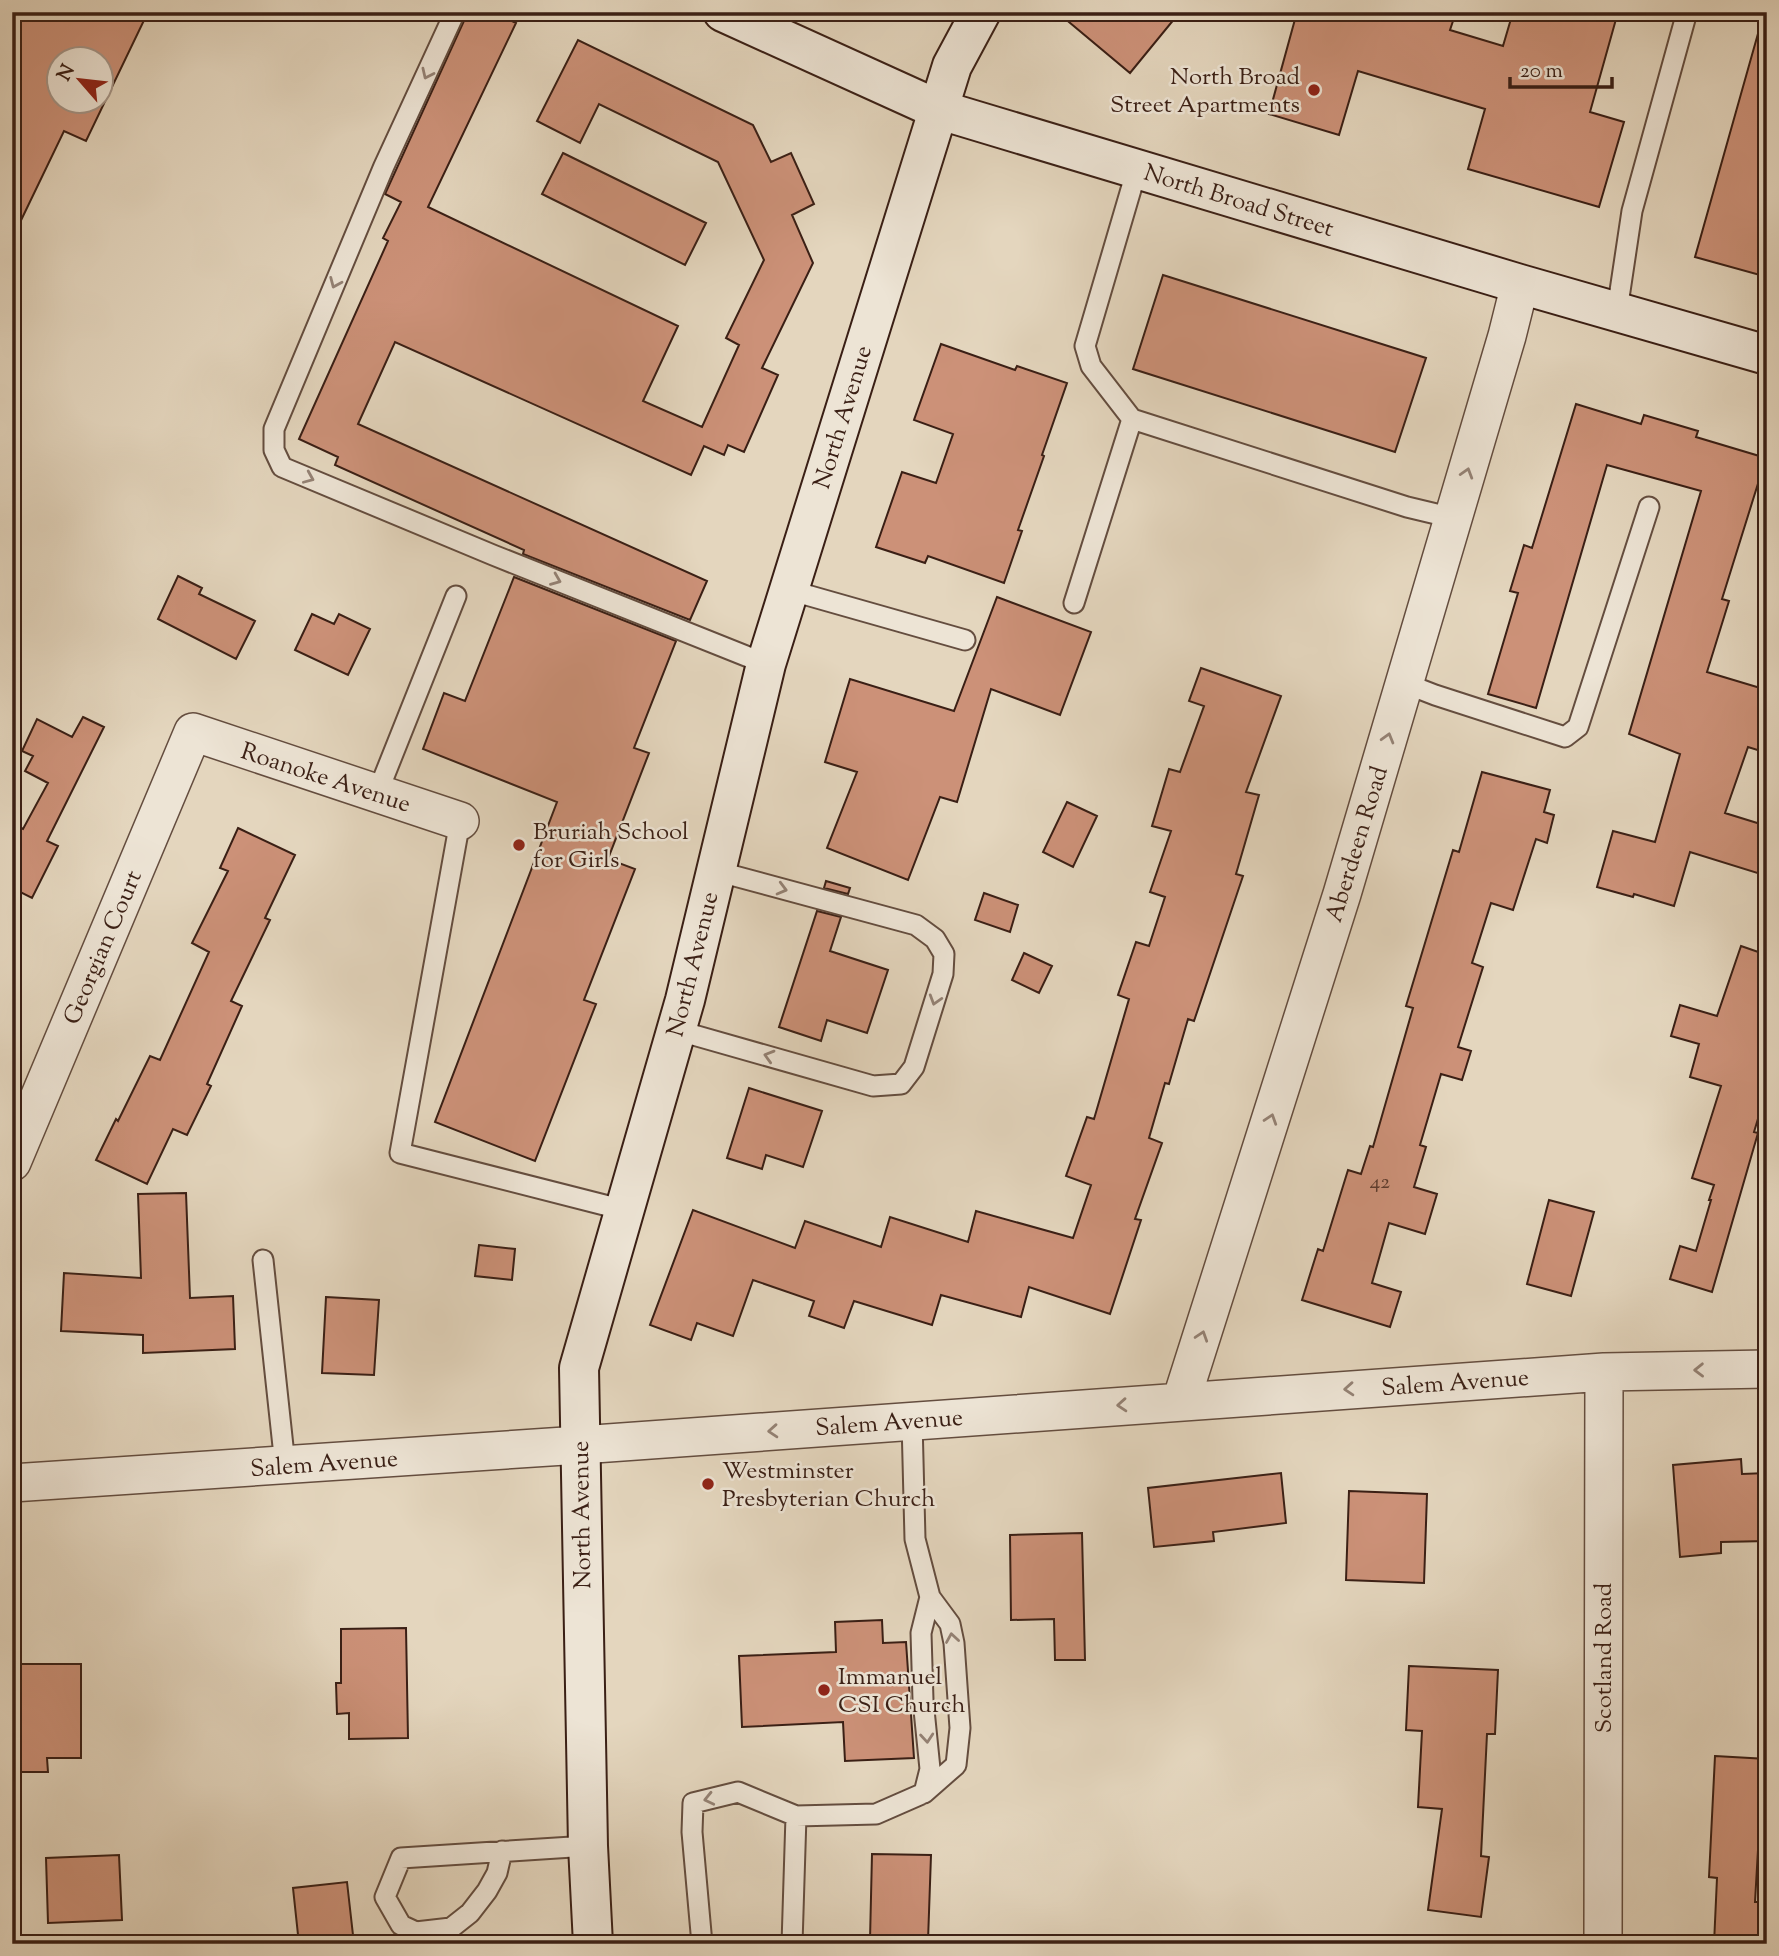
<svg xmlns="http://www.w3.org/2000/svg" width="1779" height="1956" viewBox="0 0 1779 1956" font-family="'Sorts Mill Goudy',serif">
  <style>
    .building { fill: #cc9178; stroke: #3a1f15; stroke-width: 2; fill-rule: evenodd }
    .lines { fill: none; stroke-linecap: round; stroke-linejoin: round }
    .service-casing { stroke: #644d3f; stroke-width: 23 }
    .minor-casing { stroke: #644d3f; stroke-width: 40 }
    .secondary-casing { stroke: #3a1f15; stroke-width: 42 }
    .service { stroke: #ede4d5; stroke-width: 19 }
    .minor { stroke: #ede4d5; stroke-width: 37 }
    .secondary { stroke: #ede4d5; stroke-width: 38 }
    .oneway { stroke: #948275 }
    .poi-dot { fill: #8f2418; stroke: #ede4d5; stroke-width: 2.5 }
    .labels { text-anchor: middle; stroke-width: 5; stroke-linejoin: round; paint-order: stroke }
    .number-label { font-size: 21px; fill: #5e3c2e }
    .poi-label { font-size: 24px; fill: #3a1f15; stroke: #ede4d5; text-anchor: start }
    .street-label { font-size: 24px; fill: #3a1f15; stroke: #ede4d5 }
  </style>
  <rect width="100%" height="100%" fill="#e4d6be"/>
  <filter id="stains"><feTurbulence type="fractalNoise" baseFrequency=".00286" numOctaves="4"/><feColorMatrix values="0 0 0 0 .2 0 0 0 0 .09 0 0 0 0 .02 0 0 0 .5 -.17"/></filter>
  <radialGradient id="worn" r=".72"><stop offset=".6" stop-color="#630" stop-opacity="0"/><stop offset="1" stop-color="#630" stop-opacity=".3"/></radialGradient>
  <!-- building -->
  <path class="building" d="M12 12H148L86 141 64 131 12 239ZM60 60H102V102H60Z
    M468 12H493L516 23 428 207 678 326 643 401 702 427 739 345 726 338 764 260 718 162 599 104 580 143 537 121 578 40 753 125 771 162 791 153 814 204 792 215 813 263 762 368 778 375 744 452 728 445 724 455 704 446 691 475 395 342 358 424 707 581 690 620 523 554 524 550 335 465 338 457 299 439 388 241 383 238 401 202 385 194Z
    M1057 12H1180L1130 73Z
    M1297 12H1456L1450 30 1503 46 1513 12H1618L1590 112 1624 122 1599 207 1468 169 1485 109 1358 71 1339 135 1269 114Z
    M1759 30 1767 31V277L1695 257Z
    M563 153 706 223 685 265 542 194Z
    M1163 275 1426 358 1395 452 1133 369Z
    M941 344 1015 370 1017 366 1067 383 1042 455 1044 456 1018 530 1022 531 1004 583 928 556 925 563 876 547 902 472 936 483 953 434 914 420Z
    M1576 404 1641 424 1644 415 1698 431 1696 437 1766 458 1722 599 1729 601 1707 672 1767 690V753L1748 747 1725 813 1767 826V876L1690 852 1674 906 1634 894 1633 897 1597 887 1613 831 1655 842 1680 754 1629 734 1701 491 1607 465 1536 708 1488 694 1518 593 1510 591 1524 545 1532 548Z
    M178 576 202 588 199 594 255 621 236 659 158 619Z
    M514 577 676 641 634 748 649 753 608 859 635 869 584 1000 596 1004 535 1161 435 1122 557 802 423 749 444 693 465 701Z
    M997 597 1091 632 1060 715 991 689 957 802 940 797 908 880 827 848 857 772 825 762 850 679 954 711Z
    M312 614 334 624 339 614 370 629 348 675 295 650Z
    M1201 668 1281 696 1246 792 1259 795 1236 874 1243 876 1194 1021 1188 1019 1169 1084 1165 1083 1149 1138 1162 1143 1135 1219 1141 1220 1110 1314 1029 1287 1021 1317 941 1295 932 1325 854 1301 844 1328 809 1316 814 1301 753 1280 733 1336 697 1323 691 1340 650 1325 693 1210 795 1248 805 1221 881 1247 890 1217 968 1242 976 1211 1073 1238 1091 1185 1066 1176 1087 1117 1094 1119 1129 999 1118 995 1136 942 1149 946 1165 897 1150 892 1171 831 1152 826 1169 769 1180 772 1204 706 1189 701Z
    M83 717 104 727 47 841 58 846 32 898 12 888V824L23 829 48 783 25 771 33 756 22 751 37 719 72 737Z
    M1482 772 1550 790 1544 812 1554 815 1547 843 1536 839 1513 910 1491 903 1472 963 1483 967 1458 1047 1471 1051 1462 1080 1441 1074 1420 1145 1426 1147 1414 1187 1437 1194 1425 1234 1389 1223 1372 1283 1401 1292 1390 1327 1302 1300 1318 1249 1323 1251 1348 1170 1361 1174 1370 1146 1373 1147 1413 1008 1406 1006 1453 850 1459 852Z
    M1067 802 1097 816 1073 867 1043 852Z
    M238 828 295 855 265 918 270 920 231 1001 242 1006 207 1084 211 1086 187 1135 173 1129 147 1184 96 1160 116 1119 118 1121 150 1056 160 1060 209 952 192 943 228 871 220 868Z
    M826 881 850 888 848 894 824 888Z
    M984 893 1018 905 1010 932 975 920Z
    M817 911 841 917 830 951 888 970 867 1033 827 1020 821 1041 779 1027Z
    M1741 946 1767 955V1089L1754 1132 1758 1133 1712 1292 1670 1279 1680 1246 1696 1251 1711 1200H1709L1714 1185 1692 1178 1721 1086 1690 1077 1699 1044 1671 1036 1680 1005 1717 1016Z
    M1024 953 1052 966 1039 993 1012 980Z
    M749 1088 822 1111 803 1167 766 1155 762 1169 727 1158Z
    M186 1193 190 1298 233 1296 235 1349 143 1353V1335L61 1331 64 1273 141 1278 138 1194Z
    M1549 1200 1594 1212 1571 1296 1527 1284Z
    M479 1245 515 1249 512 1280 475 1276Z
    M326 1297 379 1300 374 1375 322 1373Z
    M1741 1459 1742 1474 1767 1473V1541L1721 1542V1553L1680 1557 1673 1465Z
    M1281 1473 1286 1523 1213 1532 1214 1541 1154 1547 1148 1488Z
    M1349 1491 1427 1494 1424 1583 1346 1580Z
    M1082 1533 1085 1660H1055L1054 1619 1011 1620 1010 1535Z
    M882 1620 883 1643 906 1642 914 1758 845 1761 843 1722 742 1727 739 1656 836 1652 835 1622Z
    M406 1628 408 1738 349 1739V1713L337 1714 336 1683H341V1629Z
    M12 1664H81V1758H47L48 1772H12Z
    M1409 1666 1498 1670 1495 1734H1487L1481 1856 1489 1857 1481 1917 1428 1910 1442 1809 1418 1807 1422 1731 1406 1730Z
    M1715 1756 1767 1759V1851L1758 1850 1755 1902H1764L1762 1944H1714L1717 1878 1709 1877Z
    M872 1854 931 1855 928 1941 870 1940Z
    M119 1855 122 1920 48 1923 46 1858Z
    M347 1882 354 1944H299L293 1888Z"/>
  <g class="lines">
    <!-- service casing -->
    <g class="service-casing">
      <path id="service" d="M455 12 384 166 274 429V450L282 467 493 555 766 664
        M1617 311 1632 211 1687 12
        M1132 419 1091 366 1085 346 1137 169
        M789 590 965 640
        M1074 603 1132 419 1407 507 1453 518
        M1404 683 1435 695 1565 737 1578 727 1649 507
        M377 794 456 596
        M460 821 400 1153 624 1210
        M676 1030 873 1086 901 1084 914 1067 943 974 944 954 935 939 916 925 716 871
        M263 1260 285 1465
        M912 1421 915 1539 930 1597 950 1624 954 1643 960 1728 956 1765 924 1793 930 1769 923 1700 921 1633 930 1597
        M502 1851 497 1873 487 1891 470 1913 451 1928 416 1932 401 1925 385 1897 401 1858 588 1846
        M702 1944 692 1832 693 1803 738 1792 796 1816
        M792 1944 796 1816 876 1814 924 1793"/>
    </g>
    <!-- minor casing -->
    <g class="minor-casing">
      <path id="minor" d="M12 1162 193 732 460 821
        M1181 1401 1342 894 1507 336 1520 284
        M12 1483 580 1445 1604 1372 1767 1369
        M1603 1944 1604 1372"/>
    </g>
    <!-- secondary casing -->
    <g class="secondary-casing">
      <path id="secondary" d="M723 12 937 109 1520 284 1767 355
        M593 1944 588 1846 579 1368 685 1000 766 664 952 66 981 12"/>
    </g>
    <!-- service -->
    <use href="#service" class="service"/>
    <!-- minor -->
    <use href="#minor" class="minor"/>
    <!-- secondary -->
    <use href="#secondary" class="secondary"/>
  </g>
  <!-- one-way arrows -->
  <defs><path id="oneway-chevron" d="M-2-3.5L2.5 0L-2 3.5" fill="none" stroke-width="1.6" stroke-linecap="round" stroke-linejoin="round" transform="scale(1.75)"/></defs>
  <g class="oneway">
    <use href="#oneway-chevron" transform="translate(427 74) rotate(115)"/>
    <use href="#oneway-chevron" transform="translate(335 283) rotate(113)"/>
    <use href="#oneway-chevron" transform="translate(1467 473) rotate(-73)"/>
    <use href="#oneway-chevron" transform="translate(309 478) rotate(23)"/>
    <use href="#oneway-chevron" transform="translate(556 580) rotate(22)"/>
    <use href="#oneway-chevron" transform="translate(1388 738) rotate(-74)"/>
    <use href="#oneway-chevron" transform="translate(782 889) rotate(15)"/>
    <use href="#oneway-chevron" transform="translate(935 1000) rotate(107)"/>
    <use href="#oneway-chevron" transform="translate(769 1056) rotate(-164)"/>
    <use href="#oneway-chevron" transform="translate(1271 1119) rotate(-72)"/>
    <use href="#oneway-chevron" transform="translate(1202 1336) rotate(-72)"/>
    <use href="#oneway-chevron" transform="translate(1699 1370) rotate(179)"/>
    <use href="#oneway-chevron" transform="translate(1349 1389) rotate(176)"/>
    <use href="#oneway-chevron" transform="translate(1122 1405) rotate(176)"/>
    <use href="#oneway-chevron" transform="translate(773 1431) rotate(176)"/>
    <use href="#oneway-chevron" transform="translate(952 1638) rotate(-99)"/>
    <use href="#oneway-chevron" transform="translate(927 1738) rotate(85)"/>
    <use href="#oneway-chevron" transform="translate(709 1799) rotate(167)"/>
  </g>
  <!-- markers -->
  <g class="poi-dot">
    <circle cx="1314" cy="90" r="7"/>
    <circle cx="519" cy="845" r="7"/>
    <circle cx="708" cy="1484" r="7"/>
    <circle cx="824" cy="1690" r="7"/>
  </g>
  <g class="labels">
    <!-- number labels -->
    <g class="number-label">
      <text x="1380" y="1188">42</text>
    </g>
    <!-- poi labels -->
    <g class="poi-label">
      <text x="1300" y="84" text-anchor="end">North Broad<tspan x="1300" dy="28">Street Apartments</tspan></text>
      <text x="533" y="839">Bruriah School<tspan x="533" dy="28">for Girls</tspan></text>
      <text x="722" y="1478">Westminster<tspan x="722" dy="28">Presbyterian Church</tspan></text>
      <text x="838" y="1684">Immanuel<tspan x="838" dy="28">CSI Church</tspan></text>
    </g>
    <!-- street labels -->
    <g class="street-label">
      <text transform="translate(1239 200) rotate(17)" y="8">North Broad Street</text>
      <text transform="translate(842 417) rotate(-73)" y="8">North Avenue</text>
      <text transform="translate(326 777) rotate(18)" y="8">Roanoke Avenue</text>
      <text transform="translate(1356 844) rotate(-73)" y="8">Aberdeen Road</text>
      <text transform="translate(102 947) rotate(-67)" y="8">Georgian Court</text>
      <text transform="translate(692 964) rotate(-76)" y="8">North Avenue</text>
      <text transform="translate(1455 1382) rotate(-4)" y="8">Salem Avenue</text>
      <text transform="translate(889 1422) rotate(-4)" y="8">Salem Avenue</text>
      <text transform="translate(324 1463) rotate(-4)" y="8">Salem Avenue</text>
      <text transform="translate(581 1515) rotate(-91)" y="8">North Avenue</text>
      <text transform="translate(1603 1658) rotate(-90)" y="8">Scotland Road</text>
    </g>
  </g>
  <!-- margin -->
  <rect width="1779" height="1956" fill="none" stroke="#e4d6be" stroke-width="42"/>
  <rect x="14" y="14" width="1751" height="1928" fill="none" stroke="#3a1f15" stroke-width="3.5"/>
  <rect x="21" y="21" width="1737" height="1914" fill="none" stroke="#3a1f15" stroke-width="2"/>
  <!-- north arrow -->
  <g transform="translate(80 80) rotate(298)"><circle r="33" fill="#ede4d5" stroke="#a59588" stroke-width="2"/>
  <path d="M0-5L12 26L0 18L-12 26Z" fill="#8f2418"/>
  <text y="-10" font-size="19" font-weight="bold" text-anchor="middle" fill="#3a1f15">N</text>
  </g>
  <!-- scale -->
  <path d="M1510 77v10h102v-10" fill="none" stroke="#3a1f15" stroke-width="3.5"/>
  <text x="1520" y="77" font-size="21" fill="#3a1f15" stroke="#ede4d5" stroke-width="5" paint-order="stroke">20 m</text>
  <rect width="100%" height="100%" filter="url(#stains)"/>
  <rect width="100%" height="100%" fill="url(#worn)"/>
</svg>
